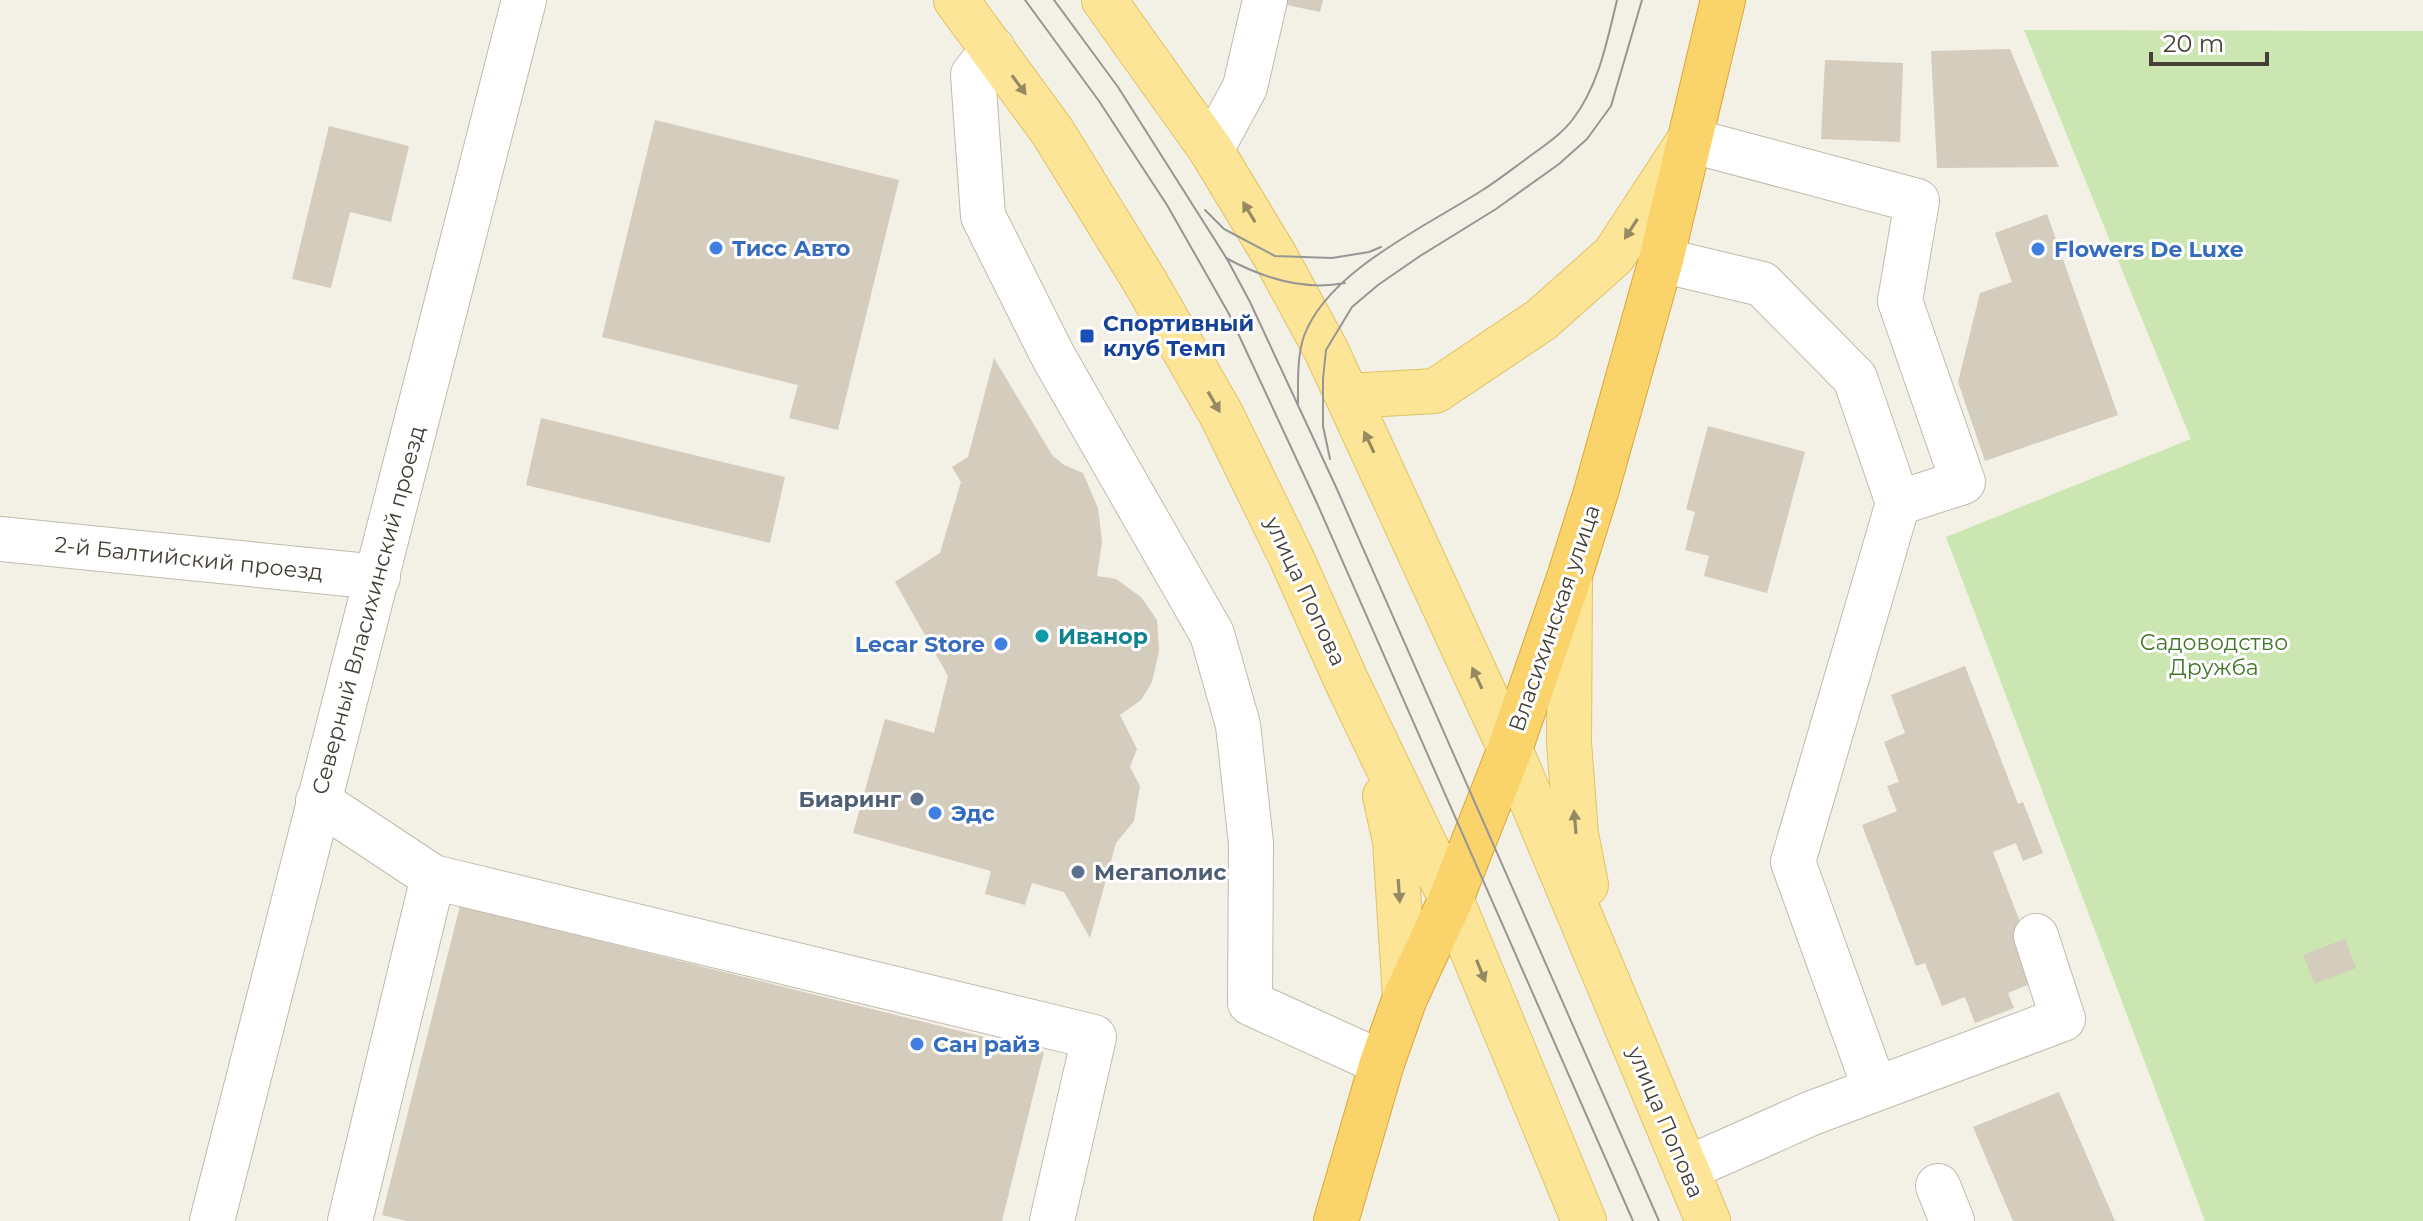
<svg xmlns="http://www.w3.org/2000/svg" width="2423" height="1221" viewBox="0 0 2423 1221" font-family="Montserrat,sans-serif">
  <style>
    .green { fill: #cbe6b0 }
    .building { fill: #d4ccbc }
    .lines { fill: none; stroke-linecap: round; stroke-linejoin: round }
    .minor-casing { stroke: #c1bbac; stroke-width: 46 }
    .major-casing { stroke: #e1c367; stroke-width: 46 }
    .highway-casing { stroke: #d9a83a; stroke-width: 46 }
    .minor { stroke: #fff; stroke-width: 44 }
    .major { stroke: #fce597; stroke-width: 44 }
    .highway { stroke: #fad36a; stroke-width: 44 }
    .tram { stroke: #969696; stroke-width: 2 }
    .oneway { fill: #978a62 }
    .shop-dot { fill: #3f7fe0; stroke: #fff; stroke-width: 3 }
    .transit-dot { fill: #1a4fb4; stroke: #fff; stroke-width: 3 }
    .culture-dot { fill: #0f9aa8; stroke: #fff; stroke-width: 3 }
    .service-dot { fill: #5c6f8a; stroke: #fff; stroke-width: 3 }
    .labels { text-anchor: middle; stroke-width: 6; stroke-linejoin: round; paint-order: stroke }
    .shop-label { font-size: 22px; font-weight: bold; fill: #366cbe; stroke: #fff; text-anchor: start }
    .transit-label { font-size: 22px; font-weight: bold; fill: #164399; stroke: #fff; text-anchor: start }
    .street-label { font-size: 22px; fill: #454036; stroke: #fff }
    .culture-label { font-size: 22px; font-weight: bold; fill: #0d838f; stroke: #fff; text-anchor: start }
    .park-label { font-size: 22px; fill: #43762a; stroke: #fff }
    .service-label { font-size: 22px; font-weight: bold; fill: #4e5e75; stroke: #fff; text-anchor: end }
  </style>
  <rect width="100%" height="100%" fill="#f3f0e6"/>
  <!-- green -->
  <path class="green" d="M2024 30 2423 31V1221H2205L1946 537 2191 439Z"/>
  <!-- building -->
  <path class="building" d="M1288 0H1323L1320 12 1287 5Z
    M2010 49 2059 167 1937 168 1931 51Z
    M1825 60 1903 63 1900 142 1821 139Z
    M655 120 899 180 838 430 789 418 798 385 602 337Z
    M329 126 409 146 391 222 350 212 331 288 292 279Z
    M2047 214 2118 415 1985 461 1958 382 1980 293 2012 282 1995 233Z
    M994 358 1052 455 1064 465 1083 473 1098 508 1102 542 1097 576 1116 579 1141 597 1157 620 1159 651 1152 682 1141 700 1120 715 1137 749 1130 767 1140 786 1134 821 1116 843 1090 938 1064 892 1032 883 1025 905 985 894 991 871 853 833 885 719 934 733 948 676 895 582 940 553 961 482 952 467 968 457Z
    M541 418 785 477 770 543 526 485Z
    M1708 426 1805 452 1767 593 1704 576 1709 556 1685 550 1695 512 1686 509Z
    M1965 666 2018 804 2023 802 2043 853 2023 861 2016 843 1993 852 2042 979 2008 993 2014 1008 1975 1023 1965 997 1942 1006 1925 963 1916 966 1862 825 1897 811 1887 786 1899 782 1884 742 1905 733 1891 695Z
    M460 906 1044 1052 1002 1221H407L382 1215Z
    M2345 939 2356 968 2315 984 2303 955Z
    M2059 1092 2115 1221H2013L1973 1127Z"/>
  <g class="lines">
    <!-- minor casing -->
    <g class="minor-casing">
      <path id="minor" d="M993 49 973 75 983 216 1053 356 1212 634 1238 725 1251 843 1250 1003 1382 1063
        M1689 140 1917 201 1900 301 1963 482 1898 503
        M1211 150 1245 87 1265 0
        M1661 260 1762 284 1855 378 1898 503 1793 862 1875 1089
        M0 539 378 577
        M318 801 433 877
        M1686 1169 1812 1113 2063 1019 2036 936
        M1938 1186 1952 1221
        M212 1221 524 0
        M350 1221 433 877 1094 1037 1052 1221"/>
    </g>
    <!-- major casing -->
    <g class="major-casing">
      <path id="major" d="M956 0 1052 131 1144 280 1221 414 1291 557 1346 680 1451 899 1584 1221
        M1104 0 1211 150 1275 256 1326 350 1510 749 1708 1221
        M1348 396 1435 391 1541 320 1614 255 1688 142
        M1570 583 1569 743 1576 834 1586 885
        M1385 796 1395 841 1405 998"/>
    </g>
    <!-- highway casing -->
    <g class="highway-casing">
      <path id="highway" d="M1336 1221 1382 1063 1394 1029 1405 998 1451 899 1510 749 1570 575 1596 492 1661 260 1723 0"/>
    </g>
    <!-- minor -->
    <use href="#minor" class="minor"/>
    <!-- major -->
    <use href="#major" class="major"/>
    <!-- highway -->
    <use href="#highway" class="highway"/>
    <!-- tram -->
    <path class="tram" d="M1025 0 1099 101 1167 205 1229 314 1316 501 1633 1221
      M1054 0 1118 87 1227 259 1250 302 1336 487 1659 1221
      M1205 210 1224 229 1275 256 1332 258 1369 252 1381 247
      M1226 258C1261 277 1304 291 1345 283
      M1298 403C1298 382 1297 356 1304 336 1328 271 1425 227 1481 191 1497 181 1511 170 1526 159 1542 147 1561 135 1573 119 1599 85 1607 41 1617 0
      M1330 459 1323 426V379L1326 350 1352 307 1378 285 1420 256 1496 209 1559 164 1587 139 1611 106 1642 0"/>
  </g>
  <!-- one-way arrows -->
  <defs><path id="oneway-solid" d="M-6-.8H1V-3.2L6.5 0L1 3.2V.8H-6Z" transform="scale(2)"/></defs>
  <g class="oneway">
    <use href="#oneway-solid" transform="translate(1019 85) rotate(54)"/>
    <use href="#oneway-solid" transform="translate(1249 212) rotate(-121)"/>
    <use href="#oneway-solid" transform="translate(1631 229) rotate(123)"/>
    <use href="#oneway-solid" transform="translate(1214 402) rotate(60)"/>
    <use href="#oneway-solid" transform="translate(1369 442) rotate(-115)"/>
    <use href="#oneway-solid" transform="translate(1477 678) rotate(-115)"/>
    <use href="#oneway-solid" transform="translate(1575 822) rotate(-95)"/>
    <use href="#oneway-solid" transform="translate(1399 891) rotate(86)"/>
    <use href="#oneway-solid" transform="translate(1481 971) rotate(68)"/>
  </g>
  <!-- markers -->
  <g class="shop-dot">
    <circle cx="716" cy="248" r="8"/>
    <circle cx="2038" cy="249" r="8"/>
    <circle cx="1001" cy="644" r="8"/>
    <circle cx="935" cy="813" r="8"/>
    <circle cx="917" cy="1044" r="8"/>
  </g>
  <rect class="transit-dot" x="1079" y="328" width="16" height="16" rx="4"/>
  <circle class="culture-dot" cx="1042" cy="636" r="8"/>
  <g class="service-dot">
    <circle cx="917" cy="799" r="8"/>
    <circle cx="1078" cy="872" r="8"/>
  </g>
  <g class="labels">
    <!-- shop labels -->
    <g class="shop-label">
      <text x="732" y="256">Тисс Авто</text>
      <text x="2054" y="257">Flowers De Luxe</text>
      <text x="985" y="652" text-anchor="end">Lecar Store</text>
      <text x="951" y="821">Эдс</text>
      <text x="933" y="1052">Сан райз</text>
    </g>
    <!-- transit labels -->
    <g class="transit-label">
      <text x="1103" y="331">Спортивный<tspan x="1103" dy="25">клуб Темп</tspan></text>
    </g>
    <!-- street labels -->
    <g class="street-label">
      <text transform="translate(189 558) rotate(6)" y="8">2-й Балтийский проезд</text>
      <text transform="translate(1306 591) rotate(65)" y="8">улица Попова</text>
      <text transform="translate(368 610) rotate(-75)" y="8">Северный Власихинский проезд</text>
      <text transform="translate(1554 618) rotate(-71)" y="8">Власихинская улица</text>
      <text transform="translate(1666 1122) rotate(67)" y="8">улица Попова</text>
    </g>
    <!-- culture labels -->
    <g class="culture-label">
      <text x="1058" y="644">Иванор</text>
    </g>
    <!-- park labels -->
    <g class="park-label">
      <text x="2214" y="650">Садоводство<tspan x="2214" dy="25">Дружба</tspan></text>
    </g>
    <!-- service labels -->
    <g class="service-label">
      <text x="901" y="807">Биаринг</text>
      <text x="1094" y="880" text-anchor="start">Мегаполис</text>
    </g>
  </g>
  <!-- scale -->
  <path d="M2151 52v12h116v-12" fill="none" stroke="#454036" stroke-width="4"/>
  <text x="2163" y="52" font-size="24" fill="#454036" stroke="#ffffff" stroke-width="6" paint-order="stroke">20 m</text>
</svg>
